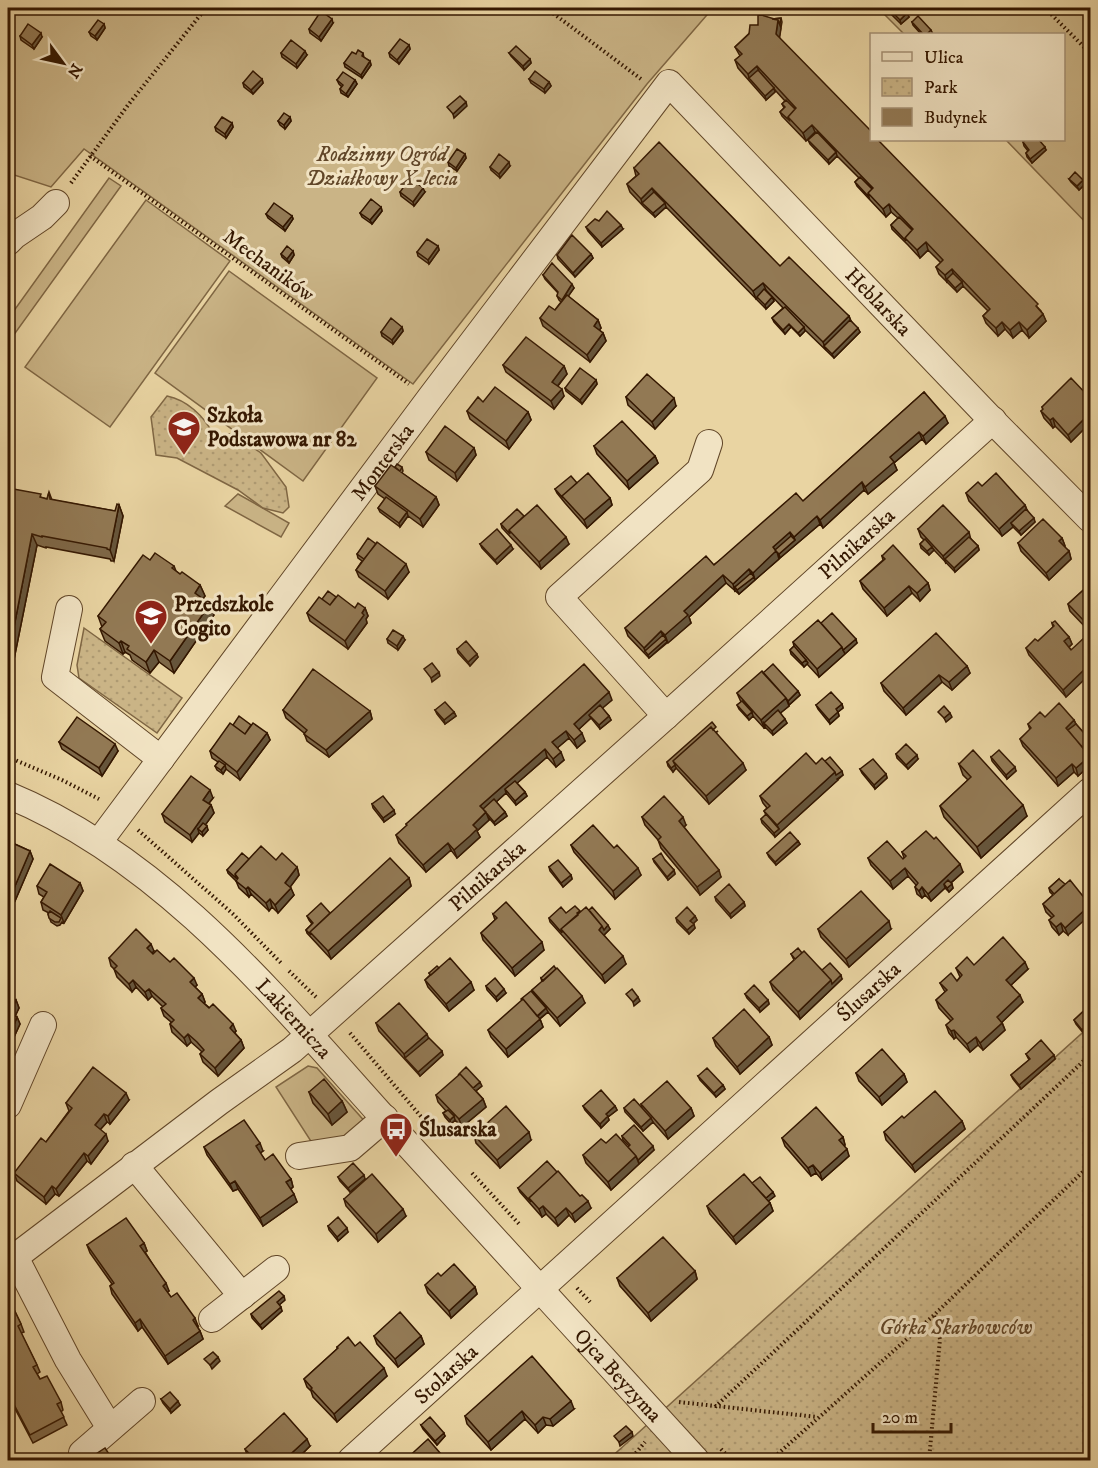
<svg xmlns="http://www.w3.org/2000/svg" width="1098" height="1468" viewBox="0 0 1098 1468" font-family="'IM FELL DW Pica',serif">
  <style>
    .green { fill: #cab486; stroke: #7f6643; stroke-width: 1.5 }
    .park { fill: url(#park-dots); stroke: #7f6643; stroke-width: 1.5 }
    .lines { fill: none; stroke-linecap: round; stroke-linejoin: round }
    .minor-casing { stroke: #614628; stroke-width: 28 }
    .path { stroke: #341700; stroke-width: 4; stroke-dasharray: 1.5 3; stroke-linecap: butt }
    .minor { stroke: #f1e3c3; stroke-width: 26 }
    .wall { fill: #7e6848; stroke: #341700; stroke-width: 1.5 }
    .shaded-wall { fill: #66553b; stroke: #341700; stroke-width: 1.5 }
    .building { fill: #927954; stroke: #341700; stroke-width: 1.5 }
    .labels { text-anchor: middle; stroke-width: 6; stroke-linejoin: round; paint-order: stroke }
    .park-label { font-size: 21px; font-style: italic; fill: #614628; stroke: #f1e3c3 }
    .street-label { font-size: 21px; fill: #341700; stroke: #f1e3c3 }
    .poi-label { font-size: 21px; font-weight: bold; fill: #341700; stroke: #f1e3c3; text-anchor: start }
  </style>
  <defs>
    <pattern id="park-dots" width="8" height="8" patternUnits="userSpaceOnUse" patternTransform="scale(1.5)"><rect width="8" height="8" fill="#cab486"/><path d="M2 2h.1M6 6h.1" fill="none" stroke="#ae9a72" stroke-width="1.8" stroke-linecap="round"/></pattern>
  </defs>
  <rect width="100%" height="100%" fill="#e9d4a2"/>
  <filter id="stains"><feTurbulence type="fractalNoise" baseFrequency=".00333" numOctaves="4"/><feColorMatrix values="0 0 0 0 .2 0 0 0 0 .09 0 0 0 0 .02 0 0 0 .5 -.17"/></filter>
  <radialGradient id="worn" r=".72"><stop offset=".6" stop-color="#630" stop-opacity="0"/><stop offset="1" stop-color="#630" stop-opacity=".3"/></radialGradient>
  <!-- green -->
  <path class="green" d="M8 8H713L647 84 413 384 84 149 51 187 8 173Z
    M878 8H1090V227L1006 140H1064V34H904Z
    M109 178 121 186 8 343V319Z
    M146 200 230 261 110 427 25 367Z
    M229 271 377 378 303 481 155 373Z
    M238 494 289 523 281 537 225 506Z
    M308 1066 317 1068 368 1125 350 1141 314 1146 276 1087Z"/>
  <!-- park -->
  <path class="park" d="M167 396C187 400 204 416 213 434H233L261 453 286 487 289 507 283 513 263 508 238 490 177 458 156 455 151 417Z
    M84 628 182 698 157 733 79 678 77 665Z
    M1090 1026V1460H608Z"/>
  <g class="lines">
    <!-- minor casing -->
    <g class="minor-casing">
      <g id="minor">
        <path d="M8 242 14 236 42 217 56 203"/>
        <path d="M69 609 55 677 161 759"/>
        <path d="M666 716 559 597 700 470 709 443"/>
        <path id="s1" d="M8 795C171 862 286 1011 402 1138 500 1246 598 1353 696 1460"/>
        <path id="s2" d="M99 842 430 398 669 83 989 417 1090 519"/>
        <path d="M8 1105 43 1025"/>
        <path d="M299 1156 350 1148 385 1118"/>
        <path d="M134 1165 242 1296"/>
        <path d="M15 1257 68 1360 110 1428"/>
        <path id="s3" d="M8 1260 15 1257 219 1102 292 1050 309 1035 666 716 993 420"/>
        <path d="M212 1319 276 1269"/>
        <path d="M82 1453 142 1401"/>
        <path id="s4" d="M351 1460 1090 791"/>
      </g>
    </g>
    <!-- path -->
    <path class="path" d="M546 8 641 79
      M1045 8 1090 53
      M90 156 409 384
      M71 183 128 105 206 8
      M1084 477 1090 472
      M8 757 62 780 99 799
      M138 830 233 914 282 964
      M289 971 316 997
      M350 1033 429 1126
      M472 1173 520 1225
      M577 1288 590 1302
      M679 1402 817 1417
      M715 1407 1090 1055
      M721 1449 731 1460
      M630 1460 645 1442
      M771 1460 934 1315 1090 1165
      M929 1460 940 1339 934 1315"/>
    <!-- minor -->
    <use href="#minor" class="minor"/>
  </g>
  <!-- wall -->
  <path class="wall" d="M890 10 909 17 901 24 891 14Z
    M781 18 782 22 779 38 1041 311 1046 321 1029 338 1022 330 1013 338 1005 329 998 336 986 323 983 316 988 311 963 286 957 292 939 274 936 267 941 263 928 250 920 258 908 245 892 229 891 225 898 218 891 212 886 217 871 201 857 186 855 182 859 178 837 156 829 164 810 144 808 140 816 133 815 132 806 141 782 116 780 112 784 108 782 104 785 101 775 90V92L766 100 738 68 735 60 740 56 735 47 758 25 772 19Z
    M912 22 931 30 933 34H921L913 25Z
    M333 23 321 41 310 33 309 29Z
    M104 24 105 28 97 40 91 36 89 32Z
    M20 36 42 37 34 49 21 40Z
    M409 45 410 49 399 64 390 57 389 53Z
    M281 53 307 55 297 68 282 57Z
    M363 53 364 58 370 61 371 65 362 78 345 67 344 63 356 54Z
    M509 53 530 59 531 63 524 70 511 56Z
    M262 79 263 83 253 94 244 87 243 83Z
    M529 79 549 82 551 86 545 93 531 83Z
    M337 80H355L357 84 348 97 341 93 340 89 342 87 339 84Z
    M290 117 291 121 285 129 280 125 278 121Z
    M232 123 233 127 226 138 216 131 215 127Z
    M1023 142 1046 150 1032 163 1027 157 1026 153 1028 151 1024 146Z
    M465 154 466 158 457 171 449 166 448 162Z
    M510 166 500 178 491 170 490 167Z
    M634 168 780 266 849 316 851 321 860 332 834 358 805 330V331L800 336 791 327 785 334 774 322 772 318 783 308 766 290 772 297 774 301 766 309 666 207 655 217 644 207 630 192 627 184 636 176Z
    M1069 179 1085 184 1079 190 1071 182Z
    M400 192H425L414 206 401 196Z
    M381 207 382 211 372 224 362 217 360 213Z
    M266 214 292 216 293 219 285 231 268 218Z
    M586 227 623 229 602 247 588 231Z
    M438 246 439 250 429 264 418 256 417 252Z
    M293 251 294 255 289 263 282 257 281 254Z
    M591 254 593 258 575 277 558 259 557 255Z
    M543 275 574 288 568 296 598 320 601 328 599 330 603 333 606 341 590 362 543 326 540 318 555 310 561 302 559 300 557 296 558 293 545 279Z
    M402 327 403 331 393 344 382 336 381 332Z
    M503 365 564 366 567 374 558 386 564 396 554 409 506 372Z
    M596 380 597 384 582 404 566 391 565 388Z
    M924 392 948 423 926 444 922 439 894 463 897 470 868 494 864 490 823 528 820 524 780 558 778 556 779 559 739 594 726 583 689 617 691 623 649 658 628 636 625 628 803 501Z
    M626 397 676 406 655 429 628 405Z
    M1090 398V423L1071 442 1055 426 1053 428 1044 418 1041 411 1043 410 1042 407Z
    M483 402 528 412 531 420 509 449 470 419 467 411Z
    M594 446 655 456 658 463 629 489 597 454Z
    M474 448 476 455 457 481 429 460 426 452Z
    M395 467H402L403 471 402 473 436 497 439 505 423 527 408 516 400 527 380 512 378 508 385 499 378 494 375 486Z
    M577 483 610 498 612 505 587 528 565 503 557 493 555 489Z
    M982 486 1025 505 1027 510 1035 522 1021 535 1013 527 1002 536 969 501 966 493Z
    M8 488 47 499 49 492 52 500 115 511 119 505 123 516 114 561H111L110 559 46 547V548L37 545 8 689Z
    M501 524 569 544 541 569 502 528Z
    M918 529 971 539 978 546 979 550 955 572 934 550 929 555 921 548 920 544 924 540 921 537Z
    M1062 538 1065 546 1064 547 1069 551 1071 559 1049 580 1021 551 1018 543Z
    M376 544 409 572 388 599 359 577 356 570 362 561 358 558 357 554Z
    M480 544 513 549 497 564 482 548Z
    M882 556 928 583 930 590 920 601 912 593 887 616 863 589 860 581 883 560Z
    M150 560 174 566 176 571 180 574 200 585 205 596 203 598 210 604 214 615 174 673 159 662 150 673 132 660 130 655 125 652 123 654 105 641 100 629 102 627 98 616Z
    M1090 584V628L1088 630 1070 611 1068 604Z
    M336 597 355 608H365L368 616 366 619 367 623 348 649 310 621 307 613 322 599Z
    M821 623 857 643 819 677 807 664 804 667 791 654 790 650 794 646 793 642Z
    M1052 623 1069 637 1072 644 1069 647 1071 650 1090 637V674L1066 697 1029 655 1026 648 1038 641 1053 627Z
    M387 639 405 640 398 650 388 643Z
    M457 649 478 657 470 666 458 653Z
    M967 666 970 673 952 690 942 682 906 715 884 691 881 683Z
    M764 673 798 691 800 695 789 705 788 704 789 706 780 713 787 723 773 735 765 727 764 728 753 716 749 720 739 709 737 705 741 702 737 693Z
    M612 700 602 708 609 716 611 720 600 729 591 718 579 729 585 741 577 748 569 738 557 748 564 760 556 767 547 757 517 783 525 792 527 796 516 805 506 793 496 802 505 812 507 816 495 825 488 817 489 820 477 831 480 837 457 858 451 850 426 872 399 843 396 835 407 826 406 824Z
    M842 704 843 708 838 712 839 716 830 724 818 709 816 705Z
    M283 710 370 711 372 719 329 757 307 741 304 733 286 718Z
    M435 710 454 712 456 716 445 724 437 714Z
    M1045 717 1074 720 1076 724 1090 740V765L1078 776 1074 772 1058 786 1023 746 1020 739 1030 730 1028 724Z
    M233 725H251L267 733 270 740 240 780 226 769 223 774 217 770 215 766 218 762 212 758 210 751Z
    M718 731 716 733 746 770 709 804 676 768 673 772 668 766 667 762Z
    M59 742 118 751 102 776 62 749Z
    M896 754 918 759 908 769 897 758Z
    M991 757 1016 771 1007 779 992 761Z
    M825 761 843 775 775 837 762 823 761 819 766 815 764 811 767 808 763 803 760 796 816 764Z
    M959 764 1027 816 981 858 944 817 940 806 968 780 963 775Z
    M860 769 886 774 887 778 875 789 862 773Z
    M213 798 209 803 211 805 214 813 205 825 208 830 203 836 199 833 192 842 165 822 162 814Z
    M372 804 395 814 384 822 373 808Z
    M642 817 686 825 684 827 721 877 700 895 661 848 658 840 645 825Z
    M8 841 30 851 33 859 15 901 8 898Z
    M798 841 800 844 776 865 769 857 767 853Z
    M571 845 614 848 641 875 615 899 574 852Z
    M902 852 963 872 951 883 953 888 949 892 945 888 931 901 925 895 922 898 917 894 915 887 916 885 908 876 893 889 871 865 868 858 903 859 904 858Z
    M249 859 276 860 297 867 299 875 290 887 294 895 278 913 272 907 269 911 251 894 249 897 239 888 236 881 228 873 227 870Z
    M653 859 665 860 674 870 675 874 668 880 654 862Z
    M549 867 571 875 572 879 563 887 550 871Z
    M409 878 411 886 331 959 307 933 306 930 312 924 309 920 307 916 330 913Z
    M1059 879 1068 935 1063 931 1059 935 1052 927 1049 920 1052 918 1046 912 1043 904 1053 895 1050 892 1049 888Z
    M80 883 83 891 64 923 62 922 60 925 57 926 51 922 48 914 49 913 43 910 41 902 44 897 39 894 37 886Z
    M715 897 744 902 745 906 731 918 716 901Z
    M580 912 610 929 604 935 626 964 605 983 550 922 549 918 566 913Z
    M493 914 544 950 515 976 483 940 481 933 495 920Z
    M695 916 697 920 693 923 695 928 689 934 677 922 676 918Z
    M818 929H891L849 967 821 937Z
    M154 951 152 953 170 962 197 985 195 987 202 994 205 1002 204 1003 236 1031 235 1033 241 1040 244 1048 218 1076 203 1062 200 1054 202 1052 200 1050 191 1042 187 1046 172 1032 170 1024 171 1022 164 1016 161 1008 163 1007 152 996 148 1000 136 987 132 992 117 977 114 969 111 966 109 958Z
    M802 953 822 970 842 979 800 1019 773 990 770 982 794 960 791 954Z
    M974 965 1028 969 1011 985 1023 1002 1002 1022 1005 1030 983 1050 978 1045 970 1052 956 1037 954 1039 949 1033 946 1025 951 1021 939 1008 936 1000 945 992 940 983 957 981 960 977 956 968Z
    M439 968 474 990 449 1011 428 987 425 980 430 975 429 973Z
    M541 978 585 1003 560 1026 548 1012 540 1019 543 1027 508 1057 491 1037 488 1030 533 994 532 990 542 982Z
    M486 986 506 993 497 1001 487 990Z
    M745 994 768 1000 769 1004 760 1012 747 998Z
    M8 997 16 1000 19 1008 15 1016 17 1017 20 1024 14 1037 9 1038 8 1037Z
    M1090 1005V1028L1084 1034 1076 1024 1074 1020Z
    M376 1023 428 1038 443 1055 420 1076 379 1031Z
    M769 1037 772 1045 740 1074 716 1046 713 1038Z
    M1026 1054 1055 1059 1021 1089 1013 1079 1011 1075 1029 1060Z
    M856 1073 904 1074 907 1082 882 1105 859 1081Z
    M698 1076 723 1085 725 1089 716 1097 700 1080Z
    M482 1086 476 1091 483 1099 486 1107 462 1127 455 1120 451 1124 445 1117 443 1113 446 1111 438 1102 436 1095Z
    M309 1092 342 1101 347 1112 332 1125 313 1103Z
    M129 1100 110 1124 107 1122 100 1130 108 1141 91 1164 87 1161 59 1196 55 1194 46 1204 17 1181 14 1173 46 1142 69 1111 66 1103Z
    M641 1104 691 1108 694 1116 668 1139 653 1122 643 1131 625 1112 624 1108H642Z
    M583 1106H615L617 1110 608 1117 609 1120 601 1128 585 1110Z
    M904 1118 962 1121 965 1129 915 1172 886 1140 884 1132Z
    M474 1135 531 1140 500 1168 476 1143Z
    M622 1136 654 1150 611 1190 586 1163 583 1155 606 1143 628 1147 629 1146 623 1140Z
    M843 1137 845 1145 844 1146 849 1156 822 1180 816 1173 811 1176 785 1146 782 1138Z
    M204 1147 263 1151 260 1153 265 1160 291 1179 293 1187 291 1189 297 1202 263 1226 238 1189 233 1191 207 1155Z
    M338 1177 365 1179 350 1192 340 1181Z
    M518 1188 591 1208 575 1222 569 1215 558 1226 546 1214 542 1217 520 1192Z
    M775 1196 768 1201 770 1203 773 1211 736 1244 710 1214 707 1206Z
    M344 1199 406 1216 378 1242 346 1206Z
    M328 1226 348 1232 338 1241 329 1230Z
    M144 1243 147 1251 145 1252 169 1291 167 1292 171 1297 198 1326H197L200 1331 203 1339 168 1364 142 1327 138 1331 112 1294 110 1286 112 1284 90 1253 87 1245Z
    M695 1271 697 1279 651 1321 620 1286 617 1278Z
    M441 1276 475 1287 477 1294 451 1318 428 1293 425 1285Z
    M8 1297 21 1324 24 1332 21 1333 37 1365 40 1372 37 1374 40 1379 61 1402 63 1410 61 1412 67 1425 33 1443 12 1403 8 1404Z
    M285 1300 279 1305 282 1311 262 1329 252 1318 251 1314Z
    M374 1336H421L424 1344 398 1367 377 1344Z
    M355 1346 387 1376 337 1422 313 1397 311 1391 307 1387 304 1379 337 1349V1347Z
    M161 1399 180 1405 171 1413 163 1403Z
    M574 1409 553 1426 546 1425 538 1433 525 1419 491 1450 467 1424 465 1416Z
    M421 1425 445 1436 437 1445 423 1429Z
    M310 1446 295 1461H249L250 1459 248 1457 245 1449Z"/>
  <!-- shaded-wall -->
  <path class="shaded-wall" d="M907 13 909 17 901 24 900 20Z
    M332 19 333 23 321 41 319 37Z
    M778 20 781 28 779 42 776 34Z
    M104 24 105 28 97 40 95 36Z
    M41 33 42 37 34 49 32 45Z
    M409 45 410 49 399 64 397 60Z
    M305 51 307 55 297 68 296 64Z
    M530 59 531 63 524 70 523 66Z
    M370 61 371 65 362 78 361 75Z
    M757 66 760 74 749 78 748 74Z
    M262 79 263 83 253 94 251 90Z
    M355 80 357 84 348 97 346 94Z
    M549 82 551 86 545 93 544 89Z
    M774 88 775 92 766 100 765 96Z
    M466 102 467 106 454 118 453 114Z
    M290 117 291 121 285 129 284 125Z
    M232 123 233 127 226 138 225 134Z
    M812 125 815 132 806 141 803 133Z
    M1045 147 1046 150 1032 163 1030 159Z
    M836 152 837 156 829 164 828 160Z
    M465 154 466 158 457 171 456 168Z
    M509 162 510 166 500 178 499 174Z
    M1083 180 1085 184 1079 190 1077 186Z
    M423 188 425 192 414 206 413 202Z
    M652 188 655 195 642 203 641 199Z
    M665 203 666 207 655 217 653 213Z
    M889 204 891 212 886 217 883 209Z
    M381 207 382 211 372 224 370 220Z
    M292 216 293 219 285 231 283 227Z
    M621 225 623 229 602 247 601 243Z
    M926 242 928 250 920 258 917 250Z
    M438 246 439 250 429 264 428 260Z
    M293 251 294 255 289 263 287 259Z
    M591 254 593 258 575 277 573 273Z
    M952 269 954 276 947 279V283L945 275Z
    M962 282 963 286 957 292 955 288Z
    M763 283 766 290 756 299 753 291Z
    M572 284 574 288 563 304 562 300Z
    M772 297 774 301 766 309 765 305Z
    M1043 314 1046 321 1029 338 1027 330Z
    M849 316 852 324 824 346 826 350 823 342Z
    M598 320 601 328 596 334 594 326Z
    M1002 322 1005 329 998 336 996 328Z
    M1019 322 1022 330 1013 338 1010 330Z
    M789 324 791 327 785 334 783 330Z
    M402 327 403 331 393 344 392 340Z
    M804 327 805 331 800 336 798 333Z
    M858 328 860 332 834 358 832 354Z
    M603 333 606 341 590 362 587 355Z
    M564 366 567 374 555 389 552 382Z
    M596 380 597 384 582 404 580 400Z
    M562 389 564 396 554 409 551 401Z
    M674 398 676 406 655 429 652 422Z
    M528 412 531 420 509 449 506 441Z
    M1090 413V423L1071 442 1068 435Z
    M945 416 948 423 926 444 923 436Z
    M1053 418 1055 426 1053 428 1050 420Z
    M919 432 922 439 894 463 897 470 868 494 865 487 890 457Z
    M474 448 476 455 457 481 455 473Z
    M655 456 658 463 629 489 627 481Z
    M862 482 864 490 823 528 820 520Z
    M436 497 439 505 423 527 420 519Z
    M610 498 612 505 587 528 584 520Z
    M119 505 123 516 114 561 110 550Z
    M1025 505 1028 513 1011 523 1013 527 1002 536 999 529Z
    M407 512 408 516 400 527 399 523Z
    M817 516 820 524 780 558 779 554 795 540 794 537Z
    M1034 518 1035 522 1021 535 1019 531Z
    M790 532 792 540 777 552 779 559 755 580 753 573 773 547Z
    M969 532 971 540 945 559 946 564 943 556Z
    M32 534 37 545 8 689V658Z
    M566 537 569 544 541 569 539 562Z
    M1062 538 1065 546 1062 549 1059 541Z
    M511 545 513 549 497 564 495 560Z
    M978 546 979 550 955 572 954 568Z
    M932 547 934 550 929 555 927 551Z
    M1069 551 1071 559 1049 580 1046 573Z
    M406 564 409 572 388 599 385 591Z
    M749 569 752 577 735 587V592L733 584Z
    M723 575 726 583 689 617 691 623 668 643 665 635 684 611Z
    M754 577 755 580 739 594 737 590Z
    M928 583 930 590 920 601 917 593Z
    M200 585 205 596 199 604 195 593Z
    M909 586 912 593 887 616 884 608Z
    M210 604 214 615 174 673 170 661Z
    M365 608 368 616 366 619 367 623 348 649 345 641Z
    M1090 617V628L1088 630 1085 622Z
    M661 631 664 639 645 651 644 648Z
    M403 636 405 640 398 650 397 646Z
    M1069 637 1072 644 1067 649 1064 641Z
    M666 639 667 642 649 658 648 655Z
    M856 639 857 643 845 654 843 650Z
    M121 641 125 652 123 654 119 643Z
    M842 647 845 654 819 677 817 669Z
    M154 650 159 662 150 673 146 662Z
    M477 654 478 657 470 666 468 662Z
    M806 660 808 663 804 667 802 663Z
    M1090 664V674L1066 697 1063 690Z
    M967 666 970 673 952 690 949 682Z
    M439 672 440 676 432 682 431 678Z
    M939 675 942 682 906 715 903 708Z
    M798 691 800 695 789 705 788 701Z
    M609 692 612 700 592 717 589 715 591 718 577 731 574 724Z
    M786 698 789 706 766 725 764 723 765 727 764 728 761 720Z
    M842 704 843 708 838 712 839 716 830 724 829 720 836 709Z
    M370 711 372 719 329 757 326 750Z
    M454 712 456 716 445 724 444 720Z
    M752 712 753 716 749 720 747 716Z
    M950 713 952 717 946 722 944 718Z
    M609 716 611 720 600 729 599 725Z
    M785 719 787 723 773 735 772 731Z
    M1074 720 1077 727 1069 734 1066 728Z
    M566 731 569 738 555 750 552 742Z
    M267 733 270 740 240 780 237 772Z
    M582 733 585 741 577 748 574 740Z
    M115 744 118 751 102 776 99 768Z
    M545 749 547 757 507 792 505 789 506 793 485 812 480 806Z
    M561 752 564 760 556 767 553 759Z
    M917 755 918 759 908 769 906 765Z
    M1090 756V765L1078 776 1076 768Z
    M743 763 746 770 709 804 706 796Z
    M1072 764 1074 772 1058 786 1056 778Z
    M225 765 226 769 223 774 221 770Z
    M675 765 676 768 673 772 671 768Z
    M1015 767 1016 771 1007 779 1006 775Z
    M842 771 843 775 837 779 838 780 775 837 774 833 779 829 777 825 835 772Z
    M886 774 887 778 875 789 874 785Z
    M210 790 213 798 206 807 203 800Z
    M525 792 527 796 516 805 515 801Z
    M211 805 214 813 201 831 198 829 199 833 192 842 190 835Z
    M1023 805 1027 816 981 858 977 847Z
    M394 810 395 814 384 822 383 818Z
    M486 812 489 820 477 831 480 837 457 858 454 850 473 825Z
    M505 812 507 816 495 825 494 822Z
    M683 817 686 825 682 829 679 821Z
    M207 826 208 830 203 836 202 832Z
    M798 841 800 844 776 865 775 862Z
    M448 843 451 850 426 872 423 865Z
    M30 851 33 859 15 901 12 893Z
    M960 864 963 872 946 887 944 884 945 888 931 901 928 894Z
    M297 867 299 875 288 890 285 883Z
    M638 868 641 875 615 899 613 891Z
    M905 868 908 876 893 889 890 881Z
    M674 870 675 874 668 880 667 877Z
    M719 870 721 877 700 895 697 887Z
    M571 875 572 879 563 887 561 883Z
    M409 878 411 886 331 959 328 951Z
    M80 883 83 891 64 923 61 915Z
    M952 884 953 888 949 892 947 888Z
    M248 887 251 894 249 897 246 889Z
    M922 887 925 895 922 898 919 891Z
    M291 888 294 895 278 913 275 905Z
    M270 899 272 907 269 911 266 903Z
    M744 902 745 906 731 918 730 914Z
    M1090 905V915L1068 935 1065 928Z
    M695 916 697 920 692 925 690 921Z
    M889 921 891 929 849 967 846 959Z
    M1061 923 1063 931 1059 935 1056 927Z
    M694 924 695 928 689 934 687 930Z
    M608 925 610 929 602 937 599 930 602 926Z
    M542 942 544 950 515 976 512 968Z
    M151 944 154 951 150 955 147 948Z
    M623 956 626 964 605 983 602 975Z
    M1025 962 1028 969 1009 987 1006 980Z
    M841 975 842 979 800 1019 798 1012 831 980Z
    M194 978 197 985 192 990 190 982Z
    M133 980 136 987 132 992 129 984Z
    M471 982 474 990 449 1011 446 1004Z
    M149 989 152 996 148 1000 145 992Z
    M504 989 506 993 497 1001 496 997Z
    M202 994 205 1002 201 1005 198 998Z
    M1020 995 1023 1002 999 1025 997 1017Z
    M582 996 585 1003 560 1026 557 1018Z
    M638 997 640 1001 634 1006 633 1002Z
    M16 1000 19 1008 13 1021 10 1013Z
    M768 1000 769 1004 760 1012 759 1008Z
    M546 1008 548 1012 538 1020 537 1017Z
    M17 1017 20 1024 14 1037 12 1030Z
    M540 1019 543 1027 508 1057 506 1049Z
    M1090 1022V1028L1084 1034 1082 1030Z
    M1002 1023 1005 1030 983 1050 980 1043Z
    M233 1024 236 1031 232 1035 230 1028Z
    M954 1030 956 1037 954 1039 951 1031Z
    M188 1034 191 1042 187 1046 184 1038Z
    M427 1034 430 1042 405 1058 404 1054Z
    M769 1037 772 1045 740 1074 737 1067Z
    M976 1037 978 1045 970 1052 967 1044Z
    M241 1040 244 1048 218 1076 215 1068Z
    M442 1051 443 1055 420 1076 418 1072Z
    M1054 1055 1055 1059 1021 1089 1019 1085Z
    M904 1074 907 1082 882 1105 879 1097Z
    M480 1082 482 1086 473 1093 472 1089Z
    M723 1085 725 1089 716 1097 714 1093Z
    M126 1093 129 1100 110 1124 108 1116Z
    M483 1099 486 1107 462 1127 459 1119Z
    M342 1101 347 1112 332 1125 328 1114Z
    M615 1106 617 1110 608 1117 609 1120 601 1128 600 1124 606 1114Z
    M691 1108 694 1116 668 1139 665 1131Z
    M104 1114 107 1122 97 1133 95 1125Z
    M454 1116 455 1120 451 1124 450 1120Z
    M651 1118 653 1122 643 1131 641 1127Z
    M962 1121 965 1129 915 1172 912 1165Z
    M529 1132 531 1140 500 1168 497 1160Z
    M106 1134 108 1141 91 1164 88 1156Z
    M843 1137 845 1145 842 1148 839 1140Z
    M260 1143 263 1151 259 1154 256 1146Z
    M653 1146 654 1150 639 1164 638 1160Z
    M847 1149 849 1156 822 1180 820 1173Z
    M84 1153 87 1161 59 1196 56 1189Z
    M636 1156 639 1164 611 1190 608 1182Z
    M813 1165 816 1173 811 1176 808 1168Z
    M364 1175 365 1179 350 1192 348 1188Z
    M291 1179 293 1187 289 1190 286 1182Z
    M235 1181 238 1189 233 1191 230 1184Z
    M52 1186 55 1194 46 1204 44 1197Z
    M773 1192 775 1196 766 1203 765 1199Z
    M294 1194 297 1202 263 1226 260 1218Z
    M588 1201 591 1208 575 1222 572 1214Z
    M770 1203 773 1211 736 1244 733 1237Z
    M543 1206 546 1214 542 1217 539 1209Z
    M566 1208 569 1215 558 1226 555 1218Z
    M403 1209 406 1216 378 1242 376 1234Z
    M347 1228 348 1232 338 1241 337 1237Z
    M144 1243 147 1251 143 1254 140 1246Z
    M695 1271 697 1279 651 1321 648 1313Z
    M166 1283 169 1291 165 1293 163 1286Z
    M475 1287 477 1294 451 1318 449 1311Z
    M284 1296 285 1300 278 1306 277 1302Z
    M281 1307 282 1311 262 1329 260 1325Z
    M195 1318 198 1326 195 1328 193 1320Z
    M140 1319 142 1327 138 1331 135 1323Z
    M200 1331 203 1339 168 1364 165 1356Z
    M421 1336 424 1344 398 1367 395 1359Z
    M218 1357 220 1361 212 1369 210 1365Z
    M384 1368 387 1376 337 1422 334 1414Z
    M178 1401 180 1405 171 1413 170 1409Z
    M571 1401 574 1409 553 1426 550 1419Z
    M522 1411 525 1419 491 1450 488 1442Z
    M543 1417 546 1425 538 1433 535 1425Z
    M632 1432 633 1436 620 1446 619 1442Z
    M444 1433 445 1436 437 1445 435 1441Z
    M307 1439 310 1446 295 1461H283Z
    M109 1454 111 1457 107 1461H100Z"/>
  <!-- building -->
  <path class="building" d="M892 8H901L907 13 900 20 890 10Z
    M321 11 332 19 319 37 309 29Z
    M758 14 778 20 776 34 872 132V140H878L1038 304 1036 306 1043 314 1027 330 1019 322 1010 330 1002 322 996 328 983 316 990 309 952 269 945 275 936 267 943 260 926 242 917 250 905 238 913 229 889 204 883 209 868 193 873 188 812 125 803 133 788 117 796 108 757 66 748 74 735 60 742 54 735 47 749 34 750 25H758Z
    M918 16 931 30 927 34H923L912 22Z
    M781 18 780 24 778 20 772 19Z
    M98 20 104 24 95 36 89 32Z
    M28 24 41 33 32 45 20 36Z
    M400 39 409 45 397 60 389 53Z
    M291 40 305 51 296 64 281 53Z
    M516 46 530 59 523 66 509 53Z
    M358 50 363 53 362 56 370 61 361 75 344 63 352 52 356 54Z
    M758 70 774 88 765 96 749 78Z
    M253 71 262 79 251 90 243 83Z
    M535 71 549 82 544 89 529 79Z
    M343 72 355 80 346 94 340 89 343 85 337 80Z
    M460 96 466 102 453 114 447 107Z
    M786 100 795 109 788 117 789 120 780 112 785 107 782 104Z
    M284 113 290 117 284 125 278 121Z
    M222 117 232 123 225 134 215 127Z
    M817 132 836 152 828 160 808 140Z
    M1026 140H1039L1045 147 1030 159 1026 153 1029 150 1023 142Z
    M659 142 780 266 789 257 849 316 823 342 763 283 753 291 652 188 641 199 627 184 639 174 634 168Z
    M457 149 465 154 456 168 448 162Z
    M499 154 509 162 499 174 490 167Z
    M1075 172 1083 180 1077 186 1069 179Z
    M860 177 872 189 868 193 869 197 855 182Z
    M410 178 423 188 413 202 400 192Z
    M654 192 665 203 653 213 642 203Z
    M371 199 381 207 370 220 360 213Z
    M274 203 292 216 283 227 266 214Z
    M607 211 621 225 601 243 586 227 595 219 599 221Z
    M899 217 912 230 905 238 906 241 891 225Z
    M572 235 591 254 573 273 557 255Z
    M427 239 438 246 428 260 417 252Z
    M287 246 293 251 287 259 281 254Z
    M552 263 572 284 562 300 557 296 558 292 543 275Z
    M953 273 962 282 955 288 947 279Z
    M764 289 772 297 765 305 757 297Z
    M567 295 598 320 594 326 603 333 587 355 540 318 549 306 555 310Z
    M785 307 804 327 798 333 789 324 783 330 772 318Z
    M391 318 402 327 392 340 381 332Z
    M850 320 858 328 832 354 824 346Z
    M526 337 564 366 552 382 562 389 551 401 503 365Z
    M580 368 596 380 580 400 565 388Z
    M647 374 674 398 652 422 626 397Z
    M1071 378 1090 398V413L1068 435 1053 418 1050 420 1041 411 1043 409 1042 407Z
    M495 387 528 412 506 441 467 411 478 397 483 402Z
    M924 392 945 416 923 436 919 432 890 457 894 462 865 487 862 482 820 520 817 516 794 537 790 532 773 547 776 551 753 573 749 569 733 584 723 575 684 611 688 615 665 635 661 631 644 648 625 628 706 556 714 565 796 493 803 501Z
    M622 421 655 456 627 481 594 446Z
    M445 426 474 448 455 473 426 452Z
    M397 464 402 467 400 471 395 467Z
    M391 465 436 497 420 519 375 486Z
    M588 473 610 498 584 520 562 496Z
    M996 473 1025 505 999 529 966 493 978 482 982 486Z
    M571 476 577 483 562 496 563 498 555 489Z
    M8 488 41 494 40 497 47 499 49 492 50 499 115 511 117 504 119 505 110 550 107 549V548L42 536V537L32 534 8 658Z
    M386 497 407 512 399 523 378 508Z
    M537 505 566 537 539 562 509 530Z
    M943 505 969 532 943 556 918 529Z
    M517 509 524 516 509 530 510 534 501 524Z
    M1026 509 1034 518 1019 531 1011 523Z
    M1043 519 1062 538 1059 541 1069 551 1046 573 1018 543Z
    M497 529 511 545 495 560 480 544Z
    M791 536 795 540 779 554 775 550Z
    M969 537 978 546 954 568 945 559Z
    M368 538 376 544 364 559 357 554Z
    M925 539 932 547 927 551 920 544Z
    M377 542 406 564 385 591 356 570Z
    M893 545 928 583 917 593 909 586 884 608 860 581 885 559 882 556Z
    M155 553 174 566 172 568 180 574 182 572 200 585 195 593 210 604 170 661 154 650 146 662 127 649 129 646 121 641 119 643 100 629 106 622 98 616 143 555 150 560Z
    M751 573 754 577 737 590 735 587Z
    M1090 584V617L1085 622 1068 604Z
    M328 591 336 597 330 605 322 599Z
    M338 595 355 608 358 603 365 608 362 613 364 615 345 641 307 613 319 597 330 605Z
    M832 613 856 639 843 650 842 647 821 623Z
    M818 620 842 647 817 669 793 642Z
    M1055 621 1069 637 1064 641 1071 650 1085 637 1090 642V664L1063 690 1026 648 1035 639 1038 641 1054 626 1052 623Z
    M393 630 403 636 397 646 387 639Z
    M936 633 967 666 949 682 939 675 903 708 881 683Z
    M663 635 666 639 648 655 645 651Z
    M466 641 477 654 468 662 457 649Z
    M794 646 806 660 802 663 790 650Z
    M432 663 439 672 431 678 424 669Z
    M584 664 609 692 574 724 582 733 574 740 566 731 552 742 561 752 553 759 545 749 480 806 486 812 473 825 477 829 470 836 454 850 448 843 423 865 396 835 407 825 406 824Z
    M773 664 798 691 788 701 786 698 763 673Z
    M313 669 370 711 326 750 304 734 307 730 283 710Z
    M762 671 786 698 761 720 737 693Z
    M831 692 842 704 836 709 838 712 829 720 816 705Z
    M742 701 752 712 747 716 737 705Z
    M445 702 454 712 444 720 435 710Z
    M1059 703 1074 720 1066 728 1090 756 1076 768 1072 764 1056 778 1020 739 1031 728 1028 724 1040 712 1045 717Z
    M600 705 609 716 599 725 589 715Z
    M944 706 950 713 944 718 938 712Z
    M778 710 785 719 772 731 764 723Z
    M239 716 251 725 245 734 233 725Z
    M77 717 115 744 99 768 59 742Z
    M712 722 716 727 713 730 711 727 673 761 675 765 671 768 667 762Z
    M230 723 245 734 253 723 267 733 237 772 210 751Z
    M1076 724 1090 740V757L1068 730Z
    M711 727 743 763 706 796 673 761Z
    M906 744 917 755 906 765 896 754Z
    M973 750 1023 805 977 847 940 806 971 777 959 764Z
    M999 750 1015 767 1006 775 991 757Z
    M806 753 816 764 822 758 835 772 777 825 764 811 770 806 760 796Z
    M830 757 842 771 836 775 835 772 825 761Z
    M873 759 886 774 874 785 860 769Z
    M219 761 225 765 221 770 215 766Z
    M191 776 210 790 203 800 211 805 190 835 162 814Z
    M515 781 525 792 515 801 505 789Z
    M383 796 394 810 383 818 372 804Z
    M664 796 683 817 679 821 719 870 697 887 658 840 661 837 642 817Z
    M494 799 505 812 494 822 483 809Z
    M766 814 779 829 774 833 761 819Z
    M203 823 207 826 202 832 198 829Z
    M593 825 614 848 617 845 638 868 613 891 571 845Z
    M926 831 934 839 936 837 960 864 928 894 922 887 919 891 915 887 918 883 905 868 890 881 868 858 887 841 903 859 906 856 902 852Z
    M790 832 798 841 775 862 767 853Z
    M8 841 30 851 12 893 8 891Z
    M261 846 276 860 282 853 297 867 285 883 291 888 275 905 270 899 266 903 248 887 246 889 236 881 238 878 235 874Z
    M242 853 249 859 235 874 236 878 227 870Z
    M661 853 665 860 674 870 667 877 653 859Z
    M390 858 409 878 328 951 310 932Z
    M558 860 571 875 561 883 549 867Z
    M50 864 80 883 61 915 41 902 47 892 37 886Z
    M1059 879 1065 884 1054 894 1049 888Z
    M948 880 952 884 947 888 944 884Z
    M1070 880 1090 905 1065 928 1061 923 1056 927 1049 920 1054 916 1043 904Z
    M729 884 744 902 730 914 715 897Z
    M861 891 889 921 846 959 818 929Z
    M506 902 542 942 512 968 481 933 497 918 493 914Z
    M321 903 330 913 310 932 311 935 306 930 313 923 307 916Z
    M575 906 580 911 577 913 578 915 561 929 562 933 549 918 561 907 566 913Z
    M586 907 602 926 599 930 623 956 602 975 561 929Z
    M592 907 608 925 604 930 602 926 589 910Z
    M687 907 695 916 690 921 694 924 687 930 676 918Z
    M50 911 61 918 59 922H55L49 918 48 914Z
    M136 929 151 944 147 948 153 954 157 950 170 962 174 958 194 978 190 982 202 994 198 998 209 1008 213 1004 233 1024 230 1028 241 1040 215 1068 200 1054 204 1050 197 1042 188 1034 184 1038 170 1024 174 1020 161 1008 166 1004 149 989 145 992 133 980 129 984 114 969 117 966 109 958Z
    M1003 937 1025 962 1006 980 1020 995 997 1017 1002 1023 980 1043 976 1037 967 1044 954 1030 951 1031 946 1025 953 1019 936 1000 947 990 940 983 951 973 957 981 962 975 956 968 967 957 974 965Z
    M798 948 802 953 795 959 791 954Z
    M804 951 831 980 798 1012 770 982Z
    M450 958 471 982 446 1004 425 980Z
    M830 963 841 975 832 984 831 980 822 970Z
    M437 966 439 968 431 975 429 973Z
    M554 966 556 969 543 981 541 978Z
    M557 968 582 996 557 1018 532 990Z
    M495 978 504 989 496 997 486 986Z
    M754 985 768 1000 759 1008 745 994Z
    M632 989 638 997 633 1002 626 994Z
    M531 991 546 1008 537 1016 523 999 522 1000 521 999Z
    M8 997 16 1000 10 1013 17 1017 12 1030H8Z
    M523 999 540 1019 506 1049 488 1030Z
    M399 1003 427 1034 404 1054 376 1023Z
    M1090 1005V1022L1082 1030 1074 1020Z
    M744 1009 769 1037 737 1067 713 1038Z
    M429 1038 442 1051 418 1072 405 1058Z
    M1041 1040 1054 1055 1019 1085 1011 1075 1030 1059 1026 1054Z
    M882 1049 904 1074 879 1097 856 1073Z
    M93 1067 126 1093 108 1116 104 1114 95 1125 106 1134 88 1156 84 1153 56 1189 52 1186 44 1197 14 1173 41 1138 46 1142 72 1108 66 1103Z
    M466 1067 480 1082 473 1088 460 1074 458 1075Z
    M707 1068 723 1085 714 1093 698 1076Z
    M460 1074 483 1099 459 1119 436 1095Z
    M324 1079 342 1101 328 1114 309 1092Z
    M667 1081 691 1108 665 1131 641 1104Z
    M601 1090 615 1106 606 1114 608 1116 600 1124 583 1106Z
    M935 1091 962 1121 912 1165 884 1132 902 1116 904 1118Z
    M634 1099 651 1118 641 1127 624 1108Z
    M506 1106 529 1132 497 1160 474 1135Z
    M816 1107 843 1137 839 1140 847 1149 820 1173 813 1165 808 1168 782 1138Z
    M448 1110 454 1116 450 1120 443 1113Z
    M244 1120 260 1143 256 1146 265 1160 273 1154 291 1179 286 1182 294 1194 260 1218 235 1181 230 1184 204 1147Z
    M634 1125 653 1146 638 1160 636 1156 628 1147 630 1145 622 1136Z
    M616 1134 636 1156 608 1182 583 1155 601 1139 606 1143Z
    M547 1161 557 1172 529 1198 531 1202 518 1188Z
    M353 1163 364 1175 348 1188 338 1177Z
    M558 1171 580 1196 582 1195 588 1201 572 1214 566 1208 555 1218 543 1206 539 1209 529 1198Z
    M372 1174 403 1209 376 1234 344 1199Z
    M744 1174 770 1203 733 1237 707 1206Z
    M760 1177 773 1192 766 1198 752 1183Z
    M338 1217 347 1228 337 1237 328 1226Z
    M126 1218 144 1243 140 1246 166 1283 163 1286 171 1297 177 1293 195 1318 193 1320 200 1331 165 1356 140 1319 135 1323 110 1286 114 1283 87 1245Z
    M663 1237 695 1271 648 1313 617 1278Z
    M454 1264 475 1287 449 1311 425 1285 438 1273 441 1276Z
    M279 1291 284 1296 277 1302 281 1307 260 1325 251 1314Z
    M8 1297 21 1324 18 1326 37 1365 33 1367 40 1379 47 1376 61 1402 57 1404 64 1417 30 1435 9 1395 8 1396Z
    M400 1312 421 1336 395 1359 374 1336Z
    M348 1337 355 1346 360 1342 384 1368 334 1414 311 1389 312 1388 304 1379 338 1348 337 1347Z
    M213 1352 218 1357 210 1365 204 1359Z
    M532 1356 571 1401 550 1419 543 1417 535 1425 522 1411 488 1442 465 1416Z
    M170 1392 178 1401 170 1409 161 1399Z
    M284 1413 307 1439 283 1461H256L245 1449Z
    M430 1417 444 1433 435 1441 421 1425Z
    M626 1426 632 1432 619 1442 614 1436Z
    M428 1439 447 1461H404Z
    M105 1448 109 1454 100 1460 96 1454Z"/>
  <!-- icons -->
  <defs>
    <g id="school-pin" transform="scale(1.725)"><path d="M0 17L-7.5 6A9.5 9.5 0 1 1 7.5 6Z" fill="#8f2418" stroke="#f1e3c3"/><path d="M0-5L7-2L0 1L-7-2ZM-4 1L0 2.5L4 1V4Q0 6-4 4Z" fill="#fff"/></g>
    <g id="bus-pin" transform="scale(1.725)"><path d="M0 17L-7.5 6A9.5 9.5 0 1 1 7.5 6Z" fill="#8f2418" stroke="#f1e3c3"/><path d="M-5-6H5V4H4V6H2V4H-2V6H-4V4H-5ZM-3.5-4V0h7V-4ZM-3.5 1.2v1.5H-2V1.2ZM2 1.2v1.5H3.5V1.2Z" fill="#fff"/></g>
  </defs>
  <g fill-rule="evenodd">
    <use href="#school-pin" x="184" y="427"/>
    <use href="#school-pin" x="151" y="616"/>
    <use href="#bus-pin" x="396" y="1129"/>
  </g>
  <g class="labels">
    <!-- park labels -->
    <g class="park-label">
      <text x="382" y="161">Rodzinny Ogród<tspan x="382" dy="24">Działkowy X-lecia</tspan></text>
      <text x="956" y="1334">Górka Skarbowców</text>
    </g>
    <!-- street labels -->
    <g class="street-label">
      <text transform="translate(269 265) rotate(36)" y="7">Mechaników</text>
      <text dy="7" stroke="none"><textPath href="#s2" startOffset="1252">Heblarska</textPath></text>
      <text dy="7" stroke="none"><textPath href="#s2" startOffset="474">Monterska</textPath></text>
      <text dy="7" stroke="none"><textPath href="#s3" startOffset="1112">Pilnikarska</textPath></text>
      <text dy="7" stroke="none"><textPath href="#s3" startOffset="615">Pilnikarska</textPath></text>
      <text dy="7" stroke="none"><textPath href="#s4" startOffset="698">Ślusarska</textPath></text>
      <text dy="7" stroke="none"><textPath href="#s1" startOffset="366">Lakiernicza</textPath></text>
      <text dy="7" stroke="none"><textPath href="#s4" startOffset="128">Stolarska</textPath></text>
      <text dy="7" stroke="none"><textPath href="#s1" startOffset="848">Ojca Beyzyma</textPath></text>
    </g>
    <!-- poi labels -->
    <g class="poi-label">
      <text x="207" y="422">Szkoła<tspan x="207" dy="24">Podstawowa nr 82</tspan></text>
      <text x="174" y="611">Przedszkole<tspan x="174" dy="24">Cogito</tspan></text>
      <text x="419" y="1136">Ślusarska</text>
    </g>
  </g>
  <!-- margin -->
  <rect width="1098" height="1468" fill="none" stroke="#e9d4a2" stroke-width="30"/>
  <rect x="9" y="9" width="1080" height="1450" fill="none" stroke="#341700" stroke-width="3"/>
  <rect x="15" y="15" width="1068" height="1438" fill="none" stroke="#341700" stroke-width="1.5"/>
  <!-- legend -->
  <rect x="870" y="33" width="195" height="108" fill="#f1e3c3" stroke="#a59175" stroke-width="1.5"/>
  <rect x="882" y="52" width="30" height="9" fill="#f1e3c3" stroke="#a59175" stroke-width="1.5"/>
  <text x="924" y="63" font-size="18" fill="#341700">Ulica</text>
  <rect x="882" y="78" width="30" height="18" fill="url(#park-dots)" stroke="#a59175" stroke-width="1.5"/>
  <text x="924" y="93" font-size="18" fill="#341700">Park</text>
  <rect x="882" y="108" width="30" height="18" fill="#927954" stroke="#a59175" stroke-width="1.5"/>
  <text x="924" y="123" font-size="18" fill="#341700">Budynek</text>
  <!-- north arrow -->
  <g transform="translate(63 63) rotate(123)" stroke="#f1e3c3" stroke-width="4.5" paint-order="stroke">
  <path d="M0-4.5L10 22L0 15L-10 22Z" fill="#341700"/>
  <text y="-9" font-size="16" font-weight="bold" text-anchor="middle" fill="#341700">N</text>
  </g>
  <!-- scale -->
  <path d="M873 1423v9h78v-9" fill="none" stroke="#341700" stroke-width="3"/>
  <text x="882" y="1423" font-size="18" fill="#341700" stroke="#f1e3c3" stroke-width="4.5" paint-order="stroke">20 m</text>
  <rect width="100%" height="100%" filter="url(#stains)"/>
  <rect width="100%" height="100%" fill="url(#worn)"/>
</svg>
